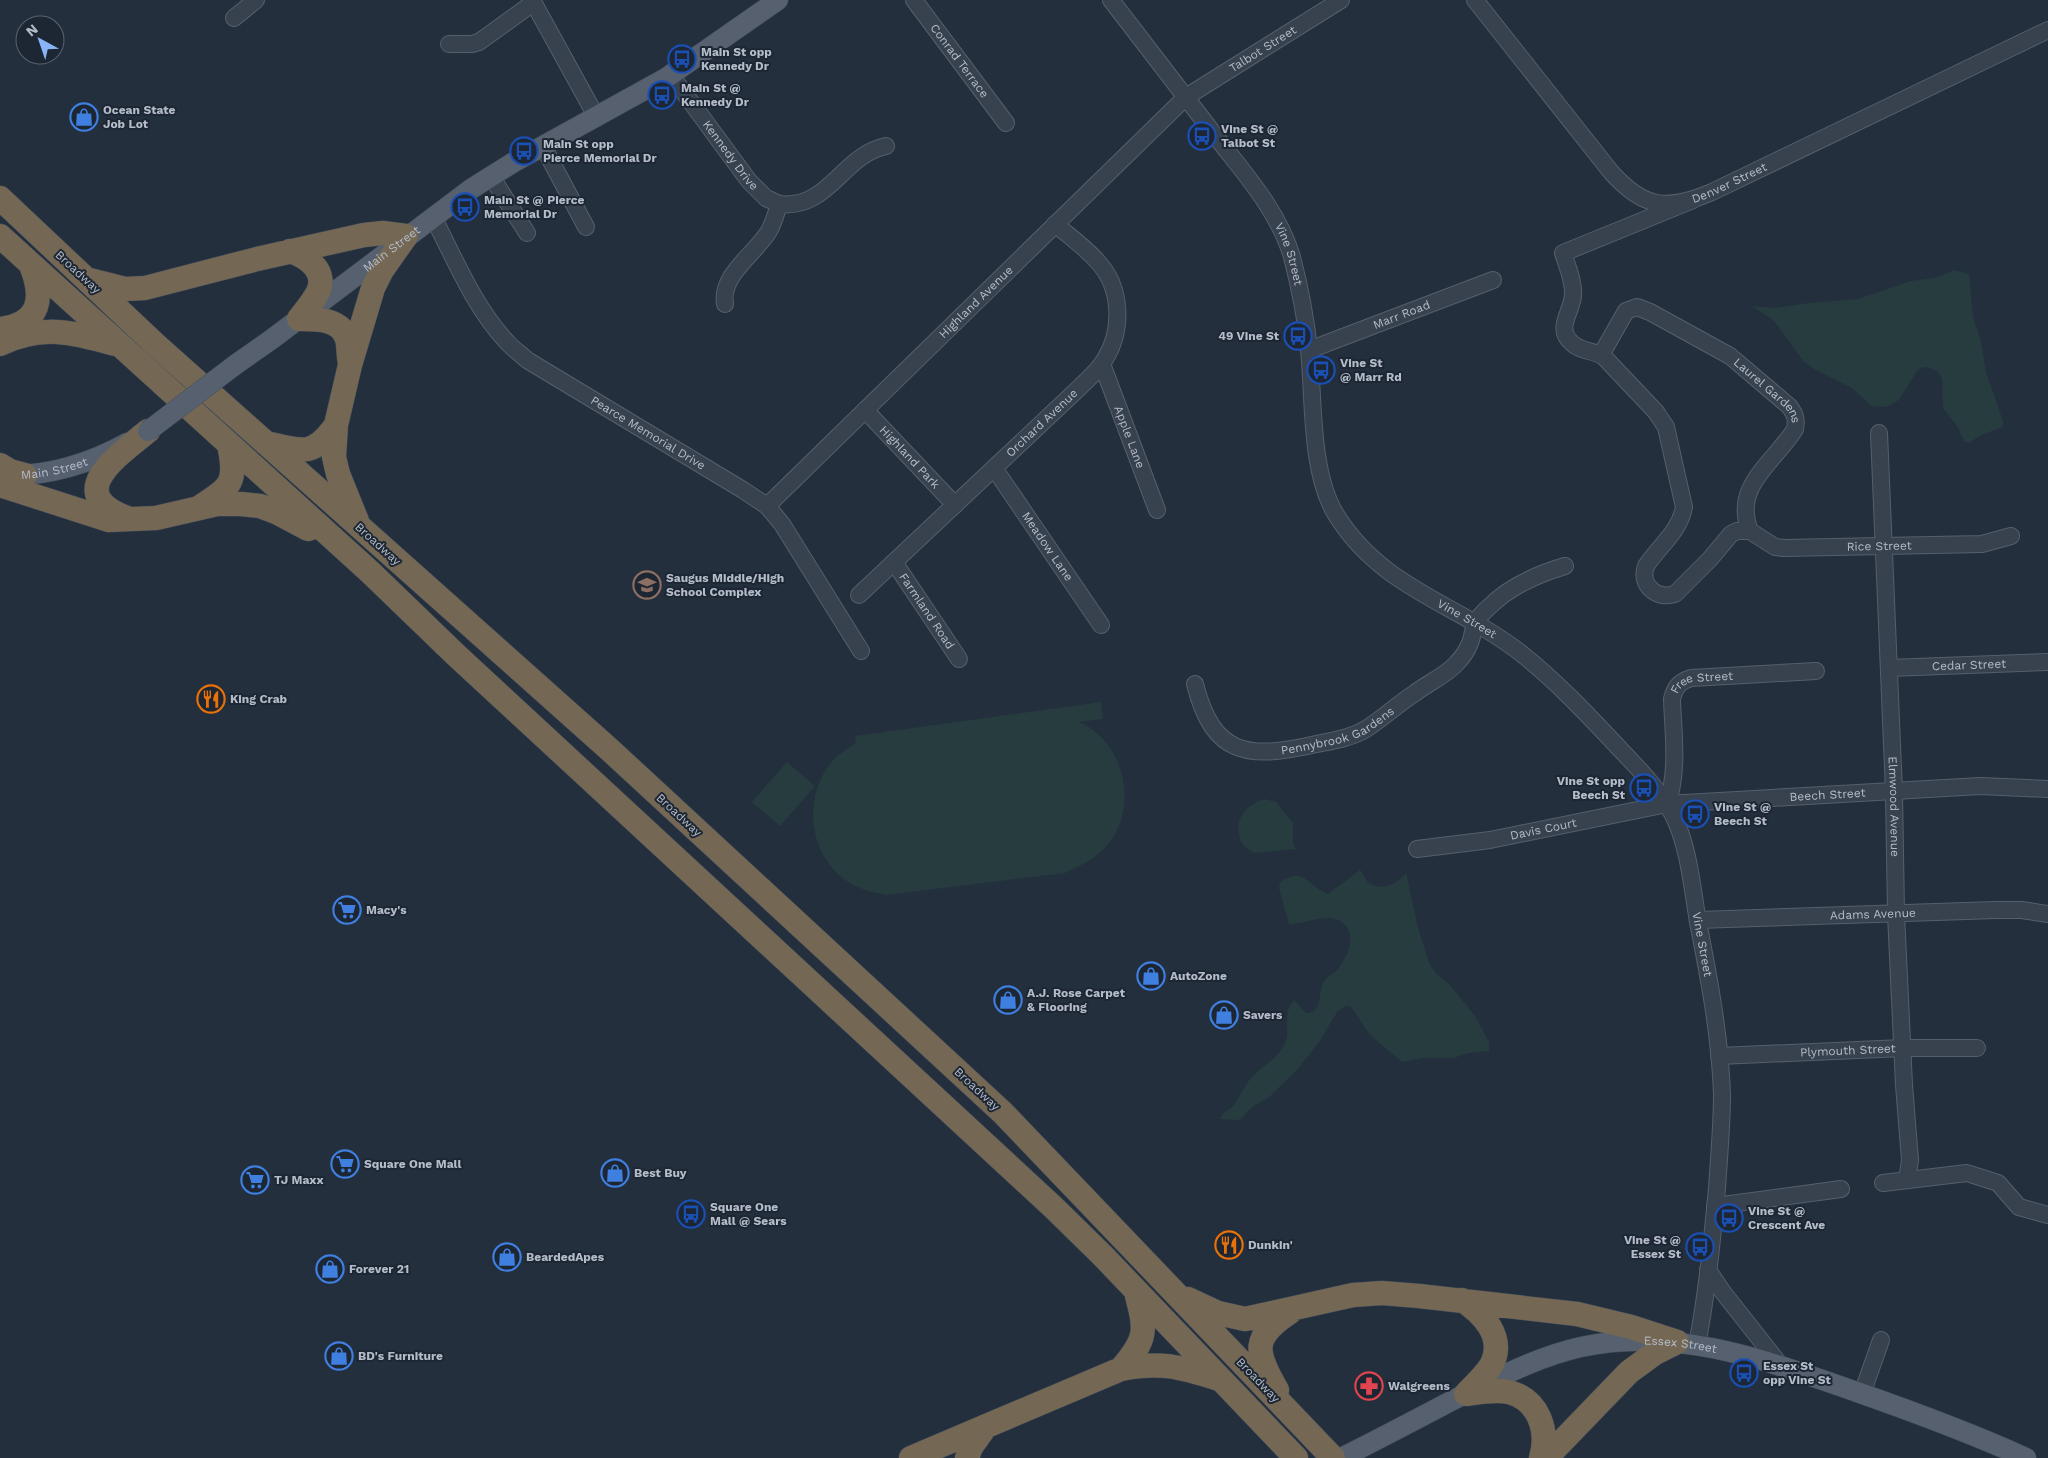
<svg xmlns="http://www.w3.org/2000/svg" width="2048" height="1458" viewBox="0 0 2048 1458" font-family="'Work Sans',sans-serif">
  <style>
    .green { fill: #263c3f }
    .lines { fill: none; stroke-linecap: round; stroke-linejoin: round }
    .minor-casing { stroke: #565f6c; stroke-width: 18 }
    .major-casing { stroke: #414a57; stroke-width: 21 }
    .highway-casing { stroke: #434c59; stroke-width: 25 }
    .minor { stroke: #38414e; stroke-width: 16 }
    .major { stroke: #56606e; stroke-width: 20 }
    .highway { stroke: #746855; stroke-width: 24 }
    .major-bridge-casing { stroke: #414a57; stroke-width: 21; stroke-linecap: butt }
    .major-bridge { stroke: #56606e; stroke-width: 20 }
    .labels { text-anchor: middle; stroke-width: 4; stroke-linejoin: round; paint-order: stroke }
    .street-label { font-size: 12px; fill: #b4bcc9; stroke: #1d2633 }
    .poi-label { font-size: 12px; font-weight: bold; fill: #b4bcc9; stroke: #1d2633; text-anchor: start }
  </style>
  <rect width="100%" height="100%" fill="#242f3e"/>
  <!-- green -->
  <path class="green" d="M1954 270 1969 274 1973 317 1981 341 1986 372 2003 421V427L1981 435 1969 443 1964 441 1957 426 1943 408 1942 379 1938 372 1927 367H1923L1917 371 1899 400 1886 407 1872 406 1852 388 1816 370 1804 362 1774 321 1752 306 1776 308 1809 303 1858 299 1911 281 1935 278Z
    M1101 702 1103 719 1079 722C1124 741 1139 805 1109 843 1097 858 1082 865 1065 873L886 895C878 893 868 892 860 888 813 869 800 808 827 768 834 757 845 750 856 743L855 736Z
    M787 762 815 786 780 826 752 802Z
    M1264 799 1276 802 1293 823V844L1296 849 1254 853 1246 848 1240 840 1238 826 1239 821 1246 809 1256 802Z
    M1360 870C1364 874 1364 877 1367 881 1378 893 1400 884 1406 872L1418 928 1430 965 1436 973 1451 986 1475 1016 1489 1042V1051L1468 1053 1454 1058H1422L1402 1062 1371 1036 1351 1007 1346 1006 1337 1012 1320 1041 1296 1071 1268 1098 1252 1107 1240 1120 1220 1119C1222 1112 1228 1111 1233 1106 1240 1097 1244 1086 1252 1077 1262 1066 1276 1059 1283 1047 1293 1032 1280 1016 1294 1000L1306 1013C1323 1014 1318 993 1323 983 1325 977 1333 974 1337 970 1347 959 1357 936 1344 924 1330 910 1305 925 1289 924L1279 888 1280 882C1305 866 1307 886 1328 894Z"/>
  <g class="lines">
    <!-- minor casing -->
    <g class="minor-casing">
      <g id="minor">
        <path d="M532 0 597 118"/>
        <path id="s1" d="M914 0 1006 123"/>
        <path id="s2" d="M1111 0C1146 46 1182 92 1217 138 1245 174 1279 212 1292 257 1300 288 1306 319 1309 350 1314 400 1310 470 1335 513 1381 589 1457 603 1522 654 1557 682 1588 715 1618 747 1638 768 1659 789 1673 815 1689 847 1692 887 1698 922 1709 978 1720 1036 1722 1094 1722 1125 1719 1157 1717 1188 1712 1241 1707 1293 1697 1345"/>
        <path id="s3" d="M1475 0 1611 172C1644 209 1667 211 1712 192L2048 30"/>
        <path d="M234 18 256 0"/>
        <path d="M449 44H472L479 42 533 3"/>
        <path id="s4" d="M671 75 749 181 766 198 779 204C776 214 774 222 769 231 756 253 720 275 725 304"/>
        <path d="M543 146 586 227"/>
        <path d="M491 176 527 233"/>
        <path id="s5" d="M1693 200 1563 253C1567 266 1574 281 1573 295 1572 313 1554 329 1573 344 1582 352 1594 350 1604 357L1656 412 1666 427 1684 507C1680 531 1659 546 1646 566 1639 585 1657 600 1675 594L1710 559 1731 534 1737 531H1750L1775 547 1784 548 1982 544 2011 536"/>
        <path d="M779 204C829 210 842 155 886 146"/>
        <path id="s6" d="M433 217C455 259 474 307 507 342 513 349 521 354 527 360L743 490 767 506 782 524 861 651"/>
        <path id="s7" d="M1309 350 1493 280"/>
        <path id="s8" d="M1601 355 1626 311 1637 307 1650 312 1730 356 1789 406C1795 414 1797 419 1795 429 1774 463 1732 486 1750 531"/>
        <path id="s9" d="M1102 364 1157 510"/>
        <path id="s10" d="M865 410 955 505"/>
        <path id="s11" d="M1879 433 1894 792 1896 914 1904 1085 1910 1160 1907 1180"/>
        <path id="s12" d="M994 468 1101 625"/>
        <path id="s13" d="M767 506 1186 97 1341 0"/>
        <path id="s14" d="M894 562 959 659"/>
        <path id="s15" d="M859 595 1079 388C1088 379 1099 370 1105 359 1123 330 1122 288 1098 262 1086 248 1069 236 1055 224"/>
        <path id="s16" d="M1889 668 2048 662"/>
        <path id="s17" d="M1195 684C1213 756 1248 759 1312 745 1330 741 1349 739 1366 729 1383 718 1398 704 1415 693 1428 683 1443 677 1455 665 1461 659 1467 651 1470 643 1473 637 1472 631 1475 625 1477 619 1484 611 1489 607 1509 587 1538 574 1565 566"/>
        <path id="s18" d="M1667 804C1679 771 1673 733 1672 699 1675 687 1679 682 1691 678L1816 671"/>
        <path id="s19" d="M1417 849 1490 840 1667 804 1980 786 2048 789"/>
        <path id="s20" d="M1698 920 1996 910H2022L2048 914"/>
        <path id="s21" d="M1719 1056 1903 1048H1977"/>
        <path d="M1883 1183 1967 1173 1998 1183 2019 1207 2048 1215"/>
        <path d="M1715 1206 1841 1189"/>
        <path d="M1708 1270 1722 1291 1781 1366"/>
        <path d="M1862 1394 1881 1340"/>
      </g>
    </g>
    <!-- major casing -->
    <g class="major-casing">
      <g id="major">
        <path id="s22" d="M235 365 272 339 471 189 514 162 666 78 778 0"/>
        <path id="s23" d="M9 475C49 476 91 463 127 443"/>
        <path id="s24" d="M1341 1458C1379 1439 1417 1419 1455 1399 1496 1379 1536 1357 1581 1347 1676 1326 1768 1361 1857 1392 1914 1412 1971 1433 2026 1458"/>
      </g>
    </g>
    <!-- highway casing -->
    <g class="highway-casing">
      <path id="highway" d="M0 198 156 345 610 750 1003 1113 1333 1458
        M0 236 370 572 456 655 1053 1207 1103 1256 1296 1458
        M290 251C308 257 329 272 317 294 312 303 305 311 299 319
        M89 280 125 289 145 288 257 259 364 235 383 233 406 236 382 270 373 288 350 365 336 425 334 457 338 474 357 521
        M299 319C315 319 341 318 347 339 349 346 348 355 350 363
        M1 329C41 323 44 298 31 265
        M0 344C42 324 72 332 115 344
        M266 443C301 451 313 458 336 425
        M0 465 10 471 25 475
        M0 485 109 520 156 518 217 504H241L260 506 276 512 308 529
        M200 507C232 486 237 483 229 444
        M127 518C61 493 119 455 148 431
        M1188 1299 1218 1313 1245 1319 1353 1295 1382 1293 1419 1296 1577 1314 1631 1327 1677 1342
        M1462 1300C1483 1313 1505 1337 1492 1364 1486 1375 1475 1384 1466 1394
        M1121 1369C1148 1338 1146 1330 1136 1292
        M1277 1390C1254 1351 1252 1337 1290 1312
        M1466 1394C1480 1392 1496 1389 1509 1392 1539 1400 1549 1431 1541 1458
        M911 1458 1121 1369C1161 1361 1180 1367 1219 1379
        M967 1458 971 1447 986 1426
        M1546 1458 1629 1372 1655 1353 1677 1342"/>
    </g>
    <!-- minor -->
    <use href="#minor" class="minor"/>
    <!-- major -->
    <use href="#major" class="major"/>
    <!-- highway -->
    <use href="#highway" class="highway"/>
    <!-- major-bridge casing -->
    <g class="major-bridge-casing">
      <path id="major-bridge" d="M148 431 235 365"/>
    </g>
    <!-- major-bridge -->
    <use href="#major-bridge" class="major-bridge"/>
  </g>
  <!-- icons -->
  <defs>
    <g id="bus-ring" transform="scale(1.4375)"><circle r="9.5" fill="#1d2633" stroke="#1a4fb4" stroke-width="1.5"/><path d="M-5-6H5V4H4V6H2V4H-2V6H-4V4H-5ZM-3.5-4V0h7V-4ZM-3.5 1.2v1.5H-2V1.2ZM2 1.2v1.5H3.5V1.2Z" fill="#1a4fb4"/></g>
    <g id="shop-ring" transform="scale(1.4375)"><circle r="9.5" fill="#1d2633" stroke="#3f7fe0" stroke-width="1.5"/><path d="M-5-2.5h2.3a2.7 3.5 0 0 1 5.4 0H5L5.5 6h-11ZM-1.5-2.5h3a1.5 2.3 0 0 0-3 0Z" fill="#3f7fe0"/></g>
    <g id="school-ring" transform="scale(1.4375)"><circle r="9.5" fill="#1d2633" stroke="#8d6e63" stroke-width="1.5"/><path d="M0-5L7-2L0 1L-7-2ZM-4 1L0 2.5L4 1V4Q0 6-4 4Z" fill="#8d6e63"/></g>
    <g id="restaurant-ring" transform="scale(1.4375)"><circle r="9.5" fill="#1d2633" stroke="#e8710a" stroke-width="1.5"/><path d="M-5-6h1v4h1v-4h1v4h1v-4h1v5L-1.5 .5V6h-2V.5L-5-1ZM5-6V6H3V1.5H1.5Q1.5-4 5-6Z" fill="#e8710a"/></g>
    <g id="supermarket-ring" transform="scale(1.4375)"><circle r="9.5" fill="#1d2633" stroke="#3f7fe0" stroke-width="1.5"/><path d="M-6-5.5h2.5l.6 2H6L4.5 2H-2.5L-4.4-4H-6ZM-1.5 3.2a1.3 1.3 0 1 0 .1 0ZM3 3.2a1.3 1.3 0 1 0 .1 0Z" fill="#3f7fe0"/></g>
    <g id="pharmacy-ring" transform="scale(1.4375)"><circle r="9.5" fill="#1d2633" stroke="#e0444e" stroke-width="1.5"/><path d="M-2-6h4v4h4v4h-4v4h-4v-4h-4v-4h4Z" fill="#e0444e"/></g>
  </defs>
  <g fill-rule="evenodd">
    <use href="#bus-ring" x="682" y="59"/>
    <use href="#bus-ring" x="662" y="95"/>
    <use href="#shop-ring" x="84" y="117"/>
    <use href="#bus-ring" x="1202" y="136"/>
    <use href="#bus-ring" x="524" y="151"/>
    <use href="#bus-ring" x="465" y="207"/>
    <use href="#bus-ring" x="1298" y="336"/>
    <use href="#bus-ring" x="1321" y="370"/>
    <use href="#school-ring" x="647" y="585"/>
    <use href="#restaurant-ring" x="211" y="699"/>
    <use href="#bus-ring" x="1644" y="788"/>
    <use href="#bus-ring" x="1695" y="814"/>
    <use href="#supermarket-ring" x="347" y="910"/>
    <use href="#shop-ring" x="1151" y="976"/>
    <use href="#shop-ring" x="1008" y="1000"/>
    <use href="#shop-ring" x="1224" y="1015"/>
    <use href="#supermarket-ring" x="345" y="1164"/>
    <use href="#shop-ring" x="615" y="1173"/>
    <use href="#supermarket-ring" x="255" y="1180"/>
    <use href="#bus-ring" x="691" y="1214"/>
    <use href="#bus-ring" x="1729" y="1218"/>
    <use href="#restaurant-ring" x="1229" y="1245"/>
    <use href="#bus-ring" x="1700" y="1247"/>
    <use href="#shop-ring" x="507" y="1257"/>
    <use href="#shop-ring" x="330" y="1269"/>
    <use href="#shop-ring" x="339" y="1356"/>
    <use href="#bus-ring" x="1744" y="1373"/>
    <use href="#pharmacy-ring" x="1369" y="1386"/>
  </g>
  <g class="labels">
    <!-- street labels -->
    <g class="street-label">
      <text dy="4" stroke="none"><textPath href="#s13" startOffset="676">Talbot Street</textPath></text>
      <text dy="4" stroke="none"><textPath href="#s1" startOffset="76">Conrad Terrace</textPath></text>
      <text dy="4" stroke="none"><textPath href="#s4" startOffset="100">Kennedy Drive</textPath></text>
      <text dy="4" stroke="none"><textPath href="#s3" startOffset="352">Denver Street</textPath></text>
      <text dy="4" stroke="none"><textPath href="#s22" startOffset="195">Main Street</textPath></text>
      <text dy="4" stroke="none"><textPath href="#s2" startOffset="312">Vine Street</textPath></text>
      <text transform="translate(78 272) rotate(43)" y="4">Broadway</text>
      <text dy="4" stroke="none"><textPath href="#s13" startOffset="292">Highland Avenue</textPath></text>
      <text dy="4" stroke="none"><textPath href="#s7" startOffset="99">Marr Road</textPath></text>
      <text dy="4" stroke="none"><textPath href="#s8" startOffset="219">Laurel Gardens</textPath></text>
      <text dy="4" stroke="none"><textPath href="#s15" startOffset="251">Orchard Avenue</textPath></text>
      <text dy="4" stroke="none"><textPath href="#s6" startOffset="314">Pearce Memorial Drive</textPath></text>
      <text dy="4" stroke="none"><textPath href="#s9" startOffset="78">Apple Lane</textPath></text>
      <text dy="4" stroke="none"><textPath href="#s10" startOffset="65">Highland Park</textPath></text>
      <text dy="4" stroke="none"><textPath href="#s23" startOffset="46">Main Street</textPath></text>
      <text transform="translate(378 544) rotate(42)" y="4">Broadway</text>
      <text dy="4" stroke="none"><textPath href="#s12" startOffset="95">Meadow Lane</textPath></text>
      <text dy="4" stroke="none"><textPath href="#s5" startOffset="804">Rice Street</textPath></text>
      <text dy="4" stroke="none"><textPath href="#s14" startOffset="59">Farmland Road</textPath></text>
      <text dy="4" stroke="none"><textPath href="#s2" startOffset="748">Vine Street</textPath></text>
      <text dy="4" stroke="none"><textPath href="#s16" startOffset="80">Cedar Street</textPath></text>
      <text dy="4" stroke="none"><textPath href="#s18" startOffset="145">Free Street</textPath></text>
      <text dy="4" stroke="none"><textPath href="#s17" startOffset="184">Pennybrook Gardens</textPath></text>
      <text dy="4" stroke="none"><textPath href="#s19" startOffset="415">Beech Street</textPath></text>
      <text dy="4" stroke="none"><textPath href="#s11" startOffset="374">Elmwood Avenue</textPath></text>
      <text transform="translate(679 815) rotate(43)" y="4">Broadway</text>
      <text dy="4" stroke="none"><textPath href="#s19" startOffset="128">Davis Court</textPath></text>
      <text dy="4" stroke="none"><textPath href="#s20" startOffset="175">Adams Avenue</textPath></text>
      <text dy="4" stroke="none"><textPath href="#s2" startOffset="1168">Vine Street</textPath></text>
      <text dy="4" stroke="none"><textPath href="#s21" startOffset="129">Plymouth Street</textPath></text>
      <text transform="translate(977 1089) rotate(43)" y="4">Broadway</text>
      <text dy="4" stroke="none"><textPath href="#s24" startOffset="365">Essex Street</textPath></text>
      <text transform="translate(1258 1380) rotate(46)" y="4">Broadway</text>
    </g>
    <!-- poi labels -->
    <g class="poi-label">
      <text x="701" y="56">Main St opp<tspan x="701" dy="14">Kennedy Dr</tspan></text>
      <text x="681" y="92">Main St @<tspan x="681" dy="14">Kennedy Dr</tspan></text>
      <text x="103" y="114">Ocean State<tspan x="103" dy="14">Job Lot</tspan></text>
      <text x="1221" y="133">Vine St @<tspan x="1221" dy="14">Talbot St</tspan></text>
      <text x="543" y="148">Main St opp<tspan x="543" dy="14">Pierce Memorial Dr</tspan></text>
      <text x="484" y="204">Main St @ Pierce<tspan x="484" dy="14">Memorial Dr</tspan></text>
      <text x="1279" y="340" text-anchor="end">49 Vine St</text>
      <text x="1340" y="367">Vine St<tspan x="1340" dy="14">@ Marr Rd</tspan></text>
      <text x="666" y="582">Saugus Middle/High<tspan x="666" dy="14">School Complex</tspan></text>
      <text x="230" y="703">King Crab</text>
      <text x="1625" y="785" text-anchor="end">Vine St opp<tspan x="1625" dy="14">Beech St</tspan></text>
      <text x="1714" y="811">Vine St @<tspan x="1714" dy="14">Beech St</tspan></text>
      <text x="366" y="914">Macy's</text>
      <text x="1170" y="980">AutoZone</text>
      <text x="1027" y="997">A.J. Rose Carpet<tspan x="1027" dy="14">&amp; Flooring</tspan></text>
      <text x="1243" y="1019">Savers</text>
      <text x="364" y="1168">Square One Mall</text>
      <text x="634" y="1177">Best Buy</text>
      <text x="274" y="1184">TJ Maxx</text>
      <text x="710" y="1211">Square One<tspan x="710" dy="14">Mall @ Sears</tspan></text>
      <text x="1748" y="1215">Vine St @<tspan x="1748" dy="14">Crescent Ave</tspan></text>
      <text x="1681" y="1244" text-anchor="end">Vine St @<tspan x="1681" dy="14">Essex St</tspan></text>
      <text x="1248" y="1249">Dunkin'</text>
      <text x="526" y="1261">BeardedApes</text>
      <text x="349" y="1273">Forever 21</text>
      <text x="358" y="1360">BD's Furniture</text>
      <text x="1763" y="1370">Essex St<tspan x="1763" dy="14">opp Vine St</tspan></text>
      <text x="1388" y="1390">Walgreens</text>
    </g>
  </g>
  <!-- north arrow -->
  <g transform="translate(40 40) rotate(320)"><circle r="24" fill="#1d2633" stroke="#59626f"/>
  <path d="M0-4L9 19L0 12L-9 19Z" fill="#8ab4f8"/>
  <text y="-8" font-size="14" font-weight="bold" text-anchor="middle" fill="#b4bcc9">N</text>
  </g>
</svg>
